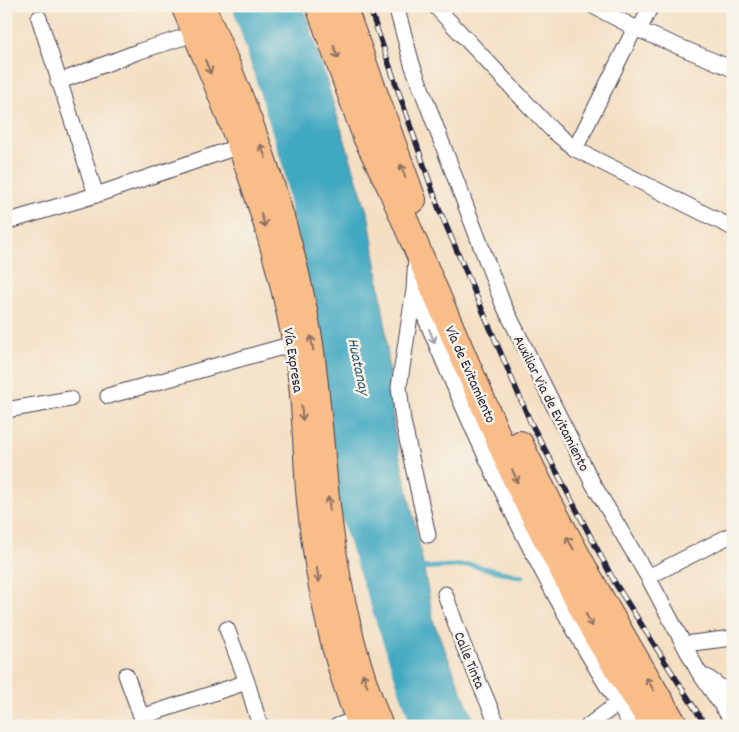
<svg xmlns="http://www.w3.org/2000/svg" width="739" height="732" viewBox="0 0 739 732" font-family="Dekko,sans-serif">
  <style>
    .water { fill: #41a8c1; stroke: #32657e }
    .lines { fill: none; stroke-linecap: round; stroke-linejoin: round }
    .stream { stroke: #41a8c1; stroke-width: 5 }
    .river { stroke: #41a8c1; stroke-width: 30 }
    .street-casing { stroke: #423e4f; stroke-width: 17 }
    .primary-casing { stroke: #423e4f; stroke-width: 24 }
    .highway-casing { stroke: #423e4f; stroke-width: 28 }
    .street { stroke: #fff; stroke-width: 15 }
    .primary { stroke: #f8bd89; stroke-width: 22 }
    .highway { stroke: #f8bd89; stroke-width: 26 }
    .rail-casing { stroke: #22223b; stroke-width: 5.5 }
    .rail { stroke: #f7f3e8; stroke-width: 4; stroke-dasharray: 11; stroke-linecap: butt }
    .oneway { stroke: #8d7062 }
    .oneway2 { stroke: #9c9ca7 }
    .labels { text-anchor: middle; stroke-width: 5; stroke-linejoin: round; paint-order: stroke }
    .street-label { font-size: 15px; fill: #22223b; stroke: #f7f3e8 }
    .water-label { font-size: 16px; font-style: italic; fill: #2e5871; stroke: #f7f3e8 }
  </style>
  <rect width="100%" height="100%" fill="#f7f3e8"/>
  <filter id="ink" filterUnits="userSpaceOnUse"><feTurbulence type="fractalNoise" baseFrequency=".02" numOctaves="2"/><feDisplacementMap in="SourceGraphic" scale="10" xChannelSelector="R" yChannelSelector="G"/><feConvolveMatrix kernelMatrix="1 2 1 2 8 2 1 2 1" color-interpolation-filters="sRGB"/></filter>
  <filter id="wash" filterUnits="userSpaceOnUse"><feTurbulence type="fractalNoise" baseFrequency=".0096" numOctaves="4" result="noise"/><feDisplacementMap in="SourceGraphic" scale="20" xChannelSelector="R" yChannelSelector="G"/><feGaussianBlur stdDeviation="1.12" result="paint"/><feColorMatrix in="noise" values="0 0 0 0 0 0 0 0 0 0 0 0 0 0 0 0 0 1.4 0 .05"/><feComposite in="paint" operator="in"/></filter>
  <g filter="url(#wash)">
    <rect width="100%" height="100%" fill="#f4dfc3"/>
    <!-- water -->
    <path class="water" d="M248 6H303L369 218 385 323 394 430 418 538 434 623 476 726H427L348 493 337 397 298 165Z"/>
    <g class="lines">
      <!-- stream -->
      <path class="stream" d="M419 568 472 565 522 577"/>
      <!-- river -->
      <path class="river" d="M248 6 298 165 337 397 348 493 427 726"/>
    </g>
  </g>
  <g filter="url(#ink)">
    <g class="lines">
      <!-- street casing -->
      <g class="street-casing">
        <path id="street" d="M396 6 412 64 503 304 592 482 648 577 698 671 733 722
          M435 6 552 130 575 149 733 228
          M593 6 639 30 733 69
          M39 18 96 195
          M639 30 651 6
          M58 82 140 51 194 34
          M575 149 635 28
          M6 222 96 195 240 146
          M416 255 414 290 399 387 403 421 428 535
          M414 290C475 441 544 589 632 726
          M108 396 293 344
          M6 410 70 399
          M648 577 733 534
          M445 594 462 642 498 726
          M227 629 247 682 260 726
          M684 644 733 638
          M126 675 144 724
          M707 677 733 696
          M141 717 247 682
          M337 726 357 719
          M588 726 618 703"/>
      </g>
      <!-- primary casing -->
      <g class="primary-casing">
        <path id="primary" d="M182 6C233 123 279 243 298 369 304 409 304 450 307 490 314 570 329 651 359 726
          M204 6C252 115 293 226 312 344 318 385 321 427 325 468 333 556 348 644 382 726"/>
      </g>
      <!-- highway casing -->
      <g class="highway-casing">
        <path id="highway" d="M319 6 366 137 390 186 519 486 597 636 654 726
          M343 6 413 200
          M520 444C566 541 620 633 675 726"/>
      </g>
      <!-- street -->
      <use href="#street" class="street"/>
      <!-- primary -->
      <use href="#primary" class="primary"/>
      <!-- highway -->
      <use href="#highway" class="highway"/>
      <!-- rail casing -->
      <g class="rail-casing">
        <path id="rail" d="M369 6 439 209 530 421 615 583 706 726"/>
      </g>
      <!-- rail -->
      <use href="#rail" class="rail"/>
    </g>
    <!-- one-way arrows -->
    <defs><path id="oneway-shaft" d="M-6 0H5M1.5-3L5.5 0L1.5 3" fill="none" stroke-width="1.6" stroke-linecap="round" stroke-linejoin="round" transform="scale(1.25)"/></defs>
    <g class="oneway">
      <use href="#oneway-shaft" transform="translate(336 52) rotate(70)"/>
      <use href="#oneway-shaft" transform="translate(208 67) rotate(68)"/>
      <use href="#oneway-shaft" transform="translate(263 151) rotate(-112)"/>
      <use href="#oneway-shaft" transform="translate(403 171) rotate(-110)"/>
      <use href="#oneway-shaft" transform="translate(263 220) rotate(72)"/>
      <use href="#oneway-shaft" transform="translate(312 343) rotate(-100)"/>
      <use href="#oneway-shaft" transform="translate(302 413) rotate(85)"/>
      <use href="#oneway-shaft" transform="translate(515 476) rotate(67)"/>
      <use href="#oneway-shaft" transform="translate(329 504) rotate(-97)"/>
      <use href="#oneway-shaft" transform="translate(570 543) rotate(-119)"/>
      <use href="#oneway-shaft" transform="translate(318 575) rotate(81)"/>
      <use href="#oneway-shaft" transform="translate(589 620) rotate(63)"/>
      <use href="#oneway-shaft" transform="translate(365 680) rotate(-110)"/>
      <use href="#oneway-shaft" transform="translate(650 684) rotate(-121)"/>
    </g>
    <use class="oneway2" href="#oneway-shaft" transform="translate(432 336) rotate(68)"/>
  </g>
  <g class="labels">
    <!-- street labels -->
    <g class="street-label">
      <text transform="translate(294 360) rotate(81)" y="5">Vía Expresa</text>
      <text transform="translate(471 374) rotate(66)" y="5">Vía de Evitamiento</text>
      <text transform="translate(552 403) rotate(63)" y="5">Auxiliar Via de Evitamiento</text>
      <text transform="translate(470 660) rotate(68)" y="5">Calle Tinta</text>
    </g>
    <!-- water labels -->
    <g class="water-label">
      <text transform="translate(360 366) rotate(78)" y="6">Huatanay</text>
    </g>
  </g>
  <!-- margin -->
  <rect width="739" height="732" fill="none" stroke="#f7f3e8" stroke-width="25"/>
</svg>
